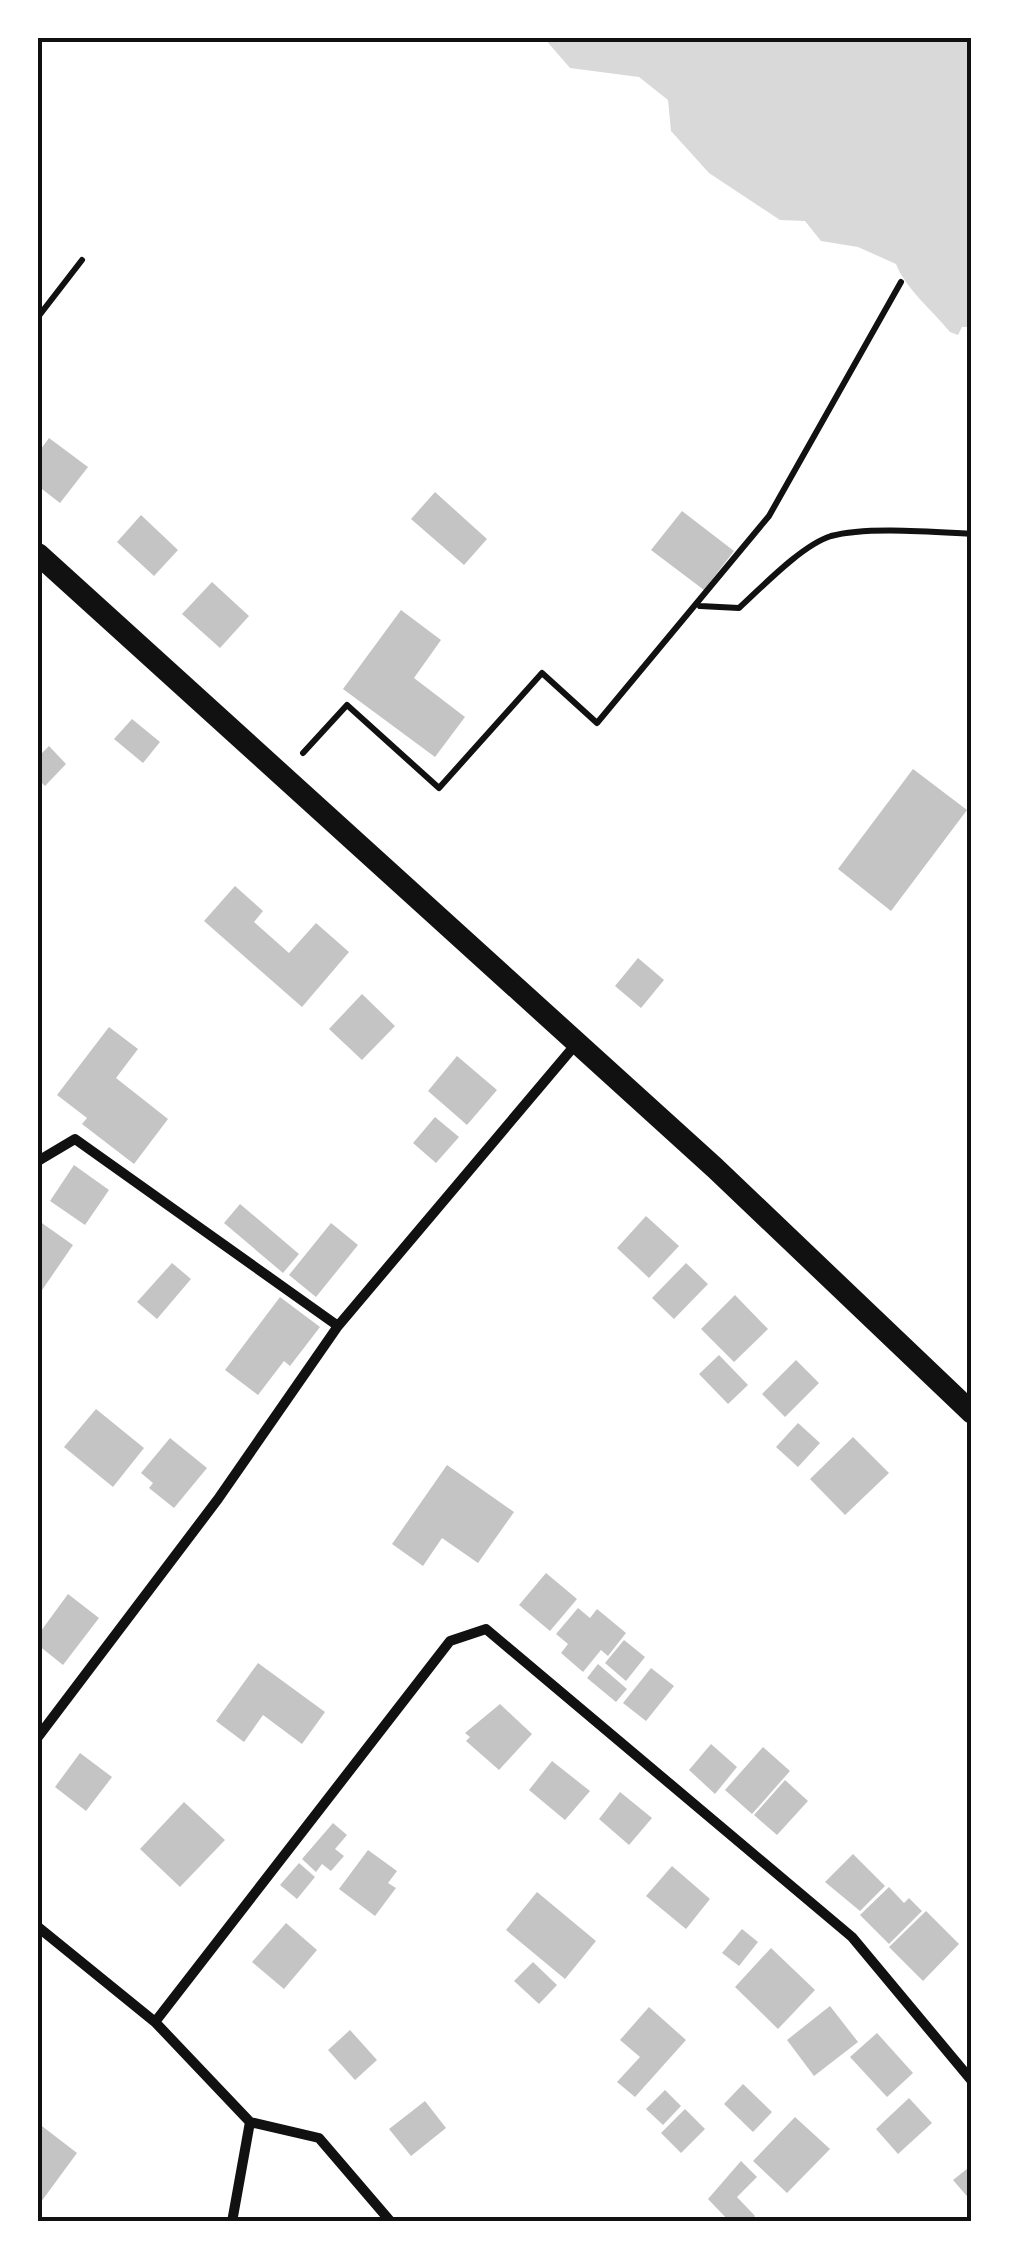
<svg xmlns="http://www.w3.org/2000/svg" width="1009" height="2259" viewBox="0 0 1009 2259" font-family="'Golos Text',sans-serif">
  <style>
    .water { fill: #d9d9d9 }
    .building { fill: #c4c4c4 }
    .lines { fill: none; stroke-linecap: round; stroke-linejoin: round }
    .path { stroke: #111; stroke-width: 6 }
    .minor { stroke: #111; stroke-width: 10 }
    .primary { stroke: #111; stroke-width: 22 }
    .neatline { fill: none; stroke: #111; stroke-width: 4 }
  </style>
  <rect width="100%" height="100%" fill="#fff"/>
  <!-- water -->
  <path class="water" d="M544 38H971V327H962L958 335 950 332C932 310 906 289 896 264L858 247 821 241 805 221 780 220 709 173 671 131 668 100 639 77 570 68Z"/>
  <!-- building -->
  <path class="building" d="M49 438 88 467 60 503 38 486V453Z
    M435 492 487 539 464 565 411 519Z
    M682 511 734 551 704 590 651 550Z
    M141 515 178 550 154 576 117 542Z
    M212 582 249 616 220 648 182 614Z
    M401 610 441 640 414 678 465 717 435 757 343 689Z
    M132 719 160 742 143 763 114 739Z
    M49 746 66 764 45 786 38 779V757Z
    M913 769 967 810 891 911 838 869Z
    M235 886 263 911 254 922 289 953 316 923 349 952 302 1007 204 921Z
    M638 958 664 980 641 1008 615 986Z
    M362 994 395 1026 362 1060 329 1029Z
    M109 1027 138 1049 116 1078 168 1119 134 1164 82 1124 87 1118 57 1095Z
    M457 1056 497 1090 467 1125 428 1091Z
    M435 1117 459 1137 436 1163 413 1143Z
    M74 1165 109 1190 85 1225 50 1201Z
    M240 1204 299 1254 283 1273 224 1223Z
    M646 1216 679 1246 649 1278 617 1248Z
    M39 1221 73 1245 38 1296V1223Z
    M331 1223 358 1245 316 1297 289 1275Z
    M172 1263 191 1279 157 1319 137 1302Z
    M686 1263 708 1284 674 1319 652 1298Z
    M735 1295 768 1329 734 1362 701 1329Z
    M280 1297 320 1327 290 1366 284 1361 258 1395 225 1370Z
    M719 1355 748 1385 728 1404 699 1374Z
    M796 1360 819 1383 785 1417 762 1394Z
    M96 1409 144 1448 113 1487 64 1447Z
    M798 1423 820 1443 798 1467 776 1447Z
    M853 1437 889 1473 845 1515 810 1479Z
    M170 1438 207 1468 174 1508 149 1488 153 1483 141 1473Z
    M447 1465 514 1512 478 1563 442 1538 423 1566 392 1544Z
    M546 1573 577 1599 550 1631 519 1605Z
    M68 1594 99 1618 63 1665 38 1645V1635Z
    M578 1608 590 1618 597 1609 626 1633 608 1656 601 1650 583 1672 561 1653 568 1644 556 1634Z
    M624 1640 645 1657 626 1681 605 1663Z
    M258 1663 325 1712 302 1744 263 1715 244 1742 216 1721Z
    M598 1664 627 1689 616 1702 587 1678Z
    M651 1668 674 1686 646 1721 623 1703Z
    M500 1704 532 1734 499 1770 466 1741 470 1737 465 1733Z
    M711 1744 737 1767 715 1794 689 1770Z
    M763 1747 790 1771 752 1814 725 1790Z
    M80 1753 112 1777 86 1811 55 1787Z
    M552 1761 590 1791 565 1820 529 1790Z
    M785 1780 808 1801 777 1835 754 1815Z
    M620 1792 652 1818 629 1845 599 1819Z
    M184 1802 225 1840 180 1887 140 1849Z
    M333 1823 347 1835 335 1849 344 1856 331 1871 322 1864 316 1872 302 1859Z
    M368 1850 397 1871 388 1883 396 1888 375 1916 339 1889Z
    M853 1854 885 1886 860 1911 825 1882Z
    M299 1863 315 1877 297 1899 280 1885Z
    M672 1866 710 1899 686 1929 646 1896Z
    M889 1887 904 1903 909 1898 922 1911 889 1944 860 1915Z
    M537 1892 596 1941 565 1979 506 1930Z
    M926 1911 959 1944 923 1981 889 1947Z
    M286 1923 317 1950 284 1989 252 1962Z
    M742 1929 758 1942 739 1966 722 1953Z
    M771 1948 815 1990 778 2029 735 1987Z
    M533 1962 557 1985 539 2004 514 1981Z
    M830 2006 858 2042 814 2076 787 2040Z
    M649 2007 686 2040 635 2097 617 2082 640 2057 620 2040Z
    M350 2030 377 2060 355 2080 328 2050Z
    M877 2033 913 2073 887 2097 850 2057Z
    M743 2084 772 2112 753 2132 724 2104Z
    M665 2090 681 2106 663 2125 646 2109Z
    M909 2098 932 2123 898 2154 876 2129Z
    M425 2101 446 2128 411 2156 389 2129Z
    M685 2109 705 2129 681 2153 661 2133Z
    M795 2117 830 2149 787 2193 753 2161Z
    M38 2123 77 2153 38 2206Z
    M741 2161 757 2177 737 2197 755 2216 750 2222H730L708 2199Z
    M972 2165V2202L953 2180Z"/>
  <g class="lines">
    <!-- path -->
    <path class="path" d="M38 317 82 260
      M700 606 739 608C762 587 802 545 831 536 866 526 935 532 972 534
      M303 753 347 705 439 788 542 673 597 723 769 516 901 282"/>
    <!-- minor -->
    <path class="minor" d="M38 1161 75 1139 338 1326
      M38 1737 218 1499 338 1326 576 1044
      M38 1927 155 2022 250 2122 319 2138 391 2222
      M155 2022 450 1641 486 1629 852 1937 972 2081
      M232 2222 250 2122"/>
    <!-- primary -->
    <path class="primary" d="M38 554 715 1168 972 1413"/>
  </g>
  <!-- border -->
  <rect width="1009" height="2259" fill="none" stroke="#ffffff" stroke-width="80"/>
  <rect x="40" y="40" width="929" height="2179" class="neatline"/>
</svg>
